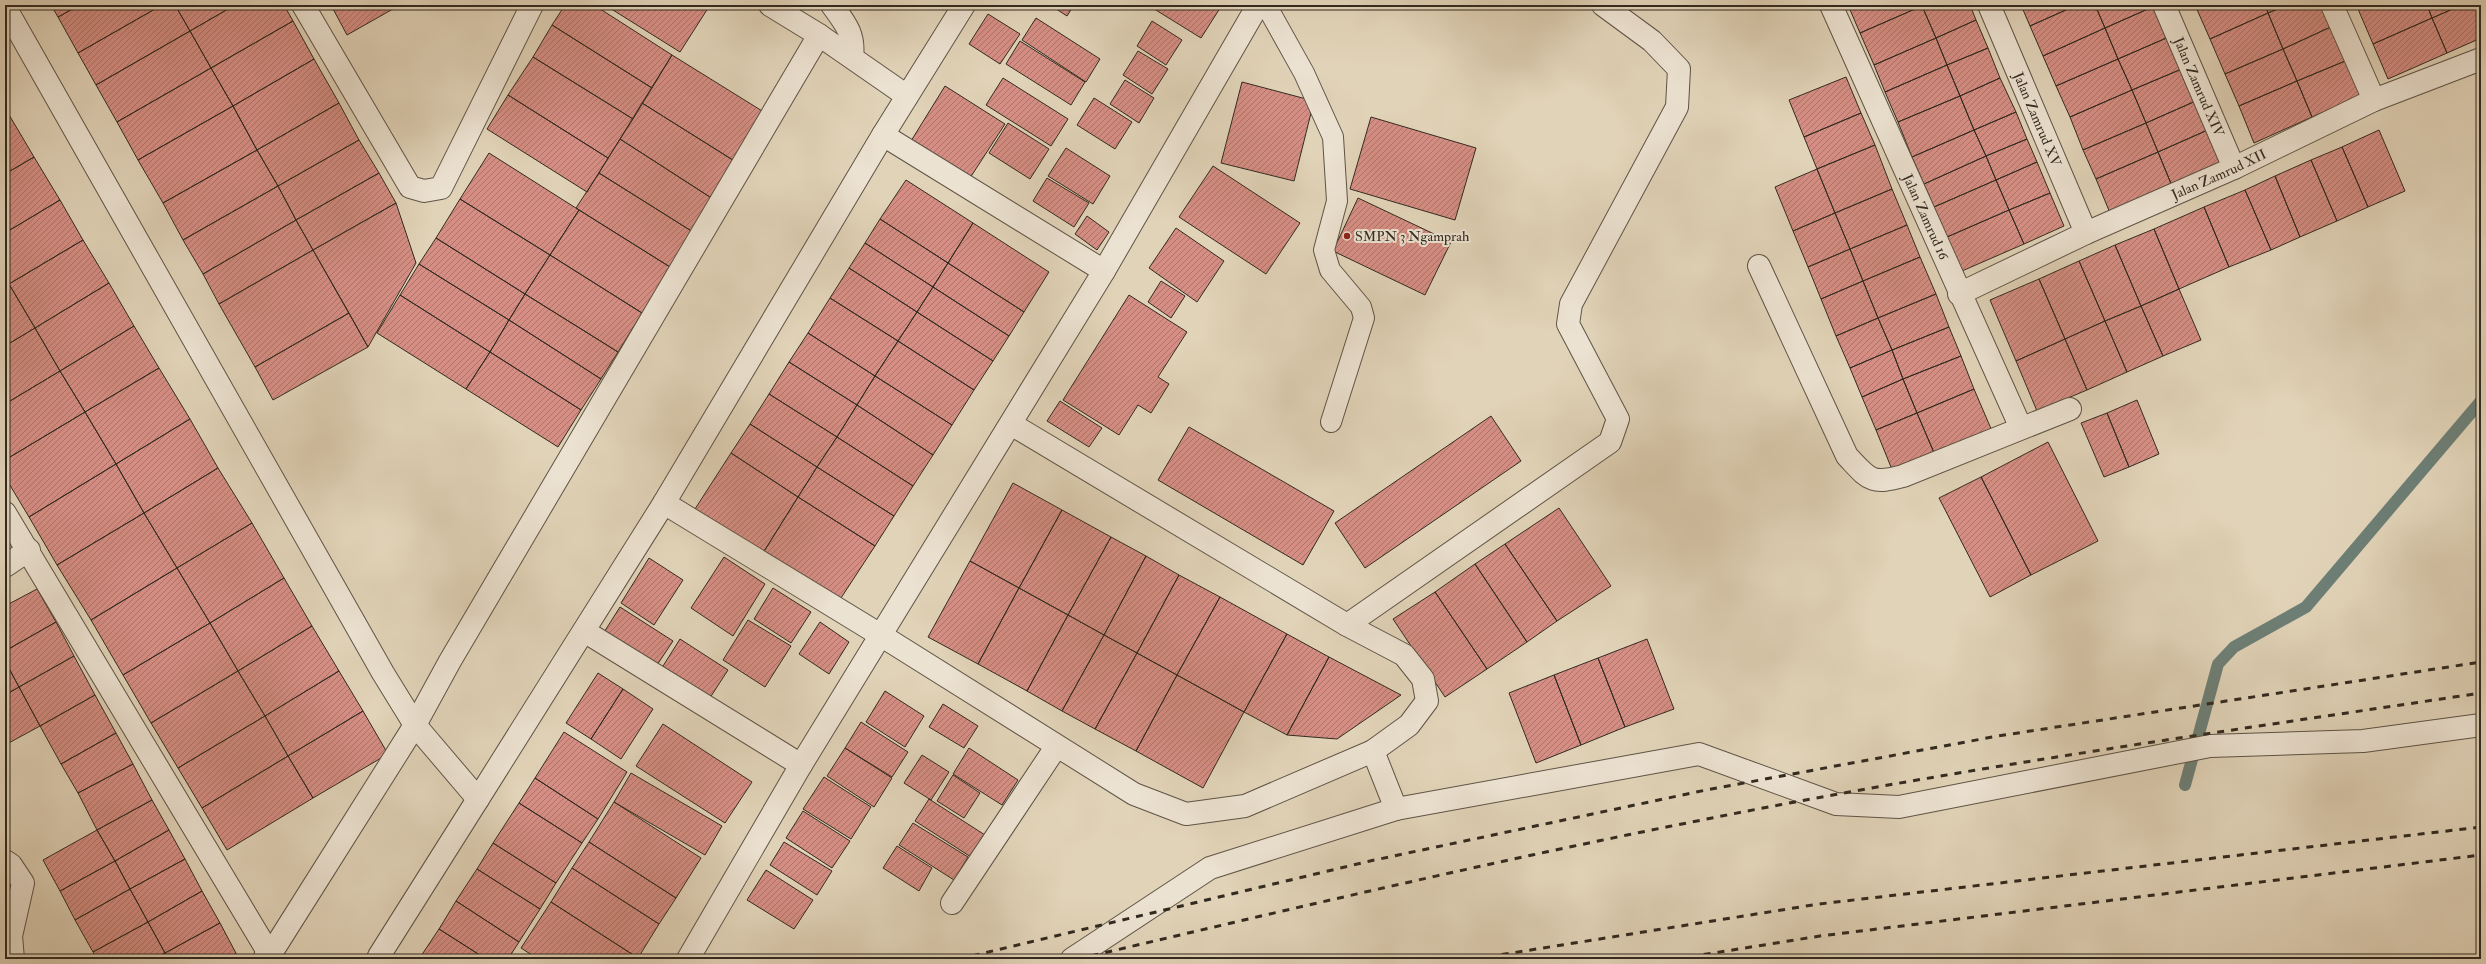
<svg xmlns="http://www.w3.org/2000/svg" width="2486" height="964" viewBox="0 0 2486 964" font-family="'IM FELL Double Pica',serif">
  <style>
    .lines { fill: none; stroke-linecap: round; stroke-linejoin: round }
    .stream { stroke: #6d7f76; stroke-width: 12 }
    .building { fill: url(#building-hatch); stroke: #322a20 }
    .lane-casing { stroke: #5e5446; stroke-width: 22 }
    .street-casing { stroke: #5e5446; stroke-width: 24 }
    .lane { stroke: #ece2d1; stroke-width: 20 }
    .street { stroke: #ece2d1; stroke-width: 22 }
    .rail { stroke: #322a20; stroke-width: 3; stroke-dasharray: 7 7; stroke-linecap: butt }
    .poi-dot { fill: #8f2418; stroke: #ece2d1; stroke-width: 1.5 }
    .labels { text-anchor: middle; stroke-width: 4; stroke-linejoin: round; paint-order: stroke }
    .street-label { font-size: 14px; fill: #322a20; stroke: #ece2d1 }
    .poi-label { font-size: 14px; fill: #322a20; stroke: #ece2d1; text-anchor: start }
  </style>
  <defs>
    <pattern id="building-hatch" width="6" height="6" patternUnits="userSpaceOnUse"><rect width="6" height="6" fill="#d68e84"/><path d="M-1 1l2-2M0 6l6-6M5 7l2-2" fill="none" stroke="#ae746c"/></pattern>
  </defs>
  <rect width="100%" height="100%" fill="#e1d3b8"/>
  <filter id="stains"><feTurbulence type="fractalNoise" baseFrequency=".005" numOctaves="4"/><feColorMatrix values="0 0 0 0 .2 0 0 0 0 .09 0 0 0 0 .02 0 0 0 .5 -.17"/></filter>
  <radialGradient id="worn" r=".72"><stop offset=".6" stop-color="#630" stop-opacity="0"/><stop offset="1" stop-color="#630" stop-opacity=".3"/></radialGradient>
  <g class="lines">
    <!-- stream -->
    <path class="stream" d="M2185 785 2218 664 2234 647 2306 607 2481 401"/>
  </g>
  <!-- building -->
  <path class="building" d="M51 5H80L58 17Z
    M80 5H162L78 53 58 17Z
    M162 5H175L190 31 96 85 78 53Z
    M175 5H235L190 31Z
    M235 5H284L293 21 211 68 190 31Z
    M331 5H400L347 35Z
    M565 5H594L672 55 652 88 552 25Z
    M605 5H710L680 52Z
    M1050 5H1074L1067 16Z
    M1152 5H1222L1201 38 1151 7Z
    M1848 5H1921L1922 6 1860 33Z
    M1925 5H1970L1976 20 1936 38 1922 6Z
    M2021 5H2077L2030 26Z
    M2077 5H2095L2105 28 2043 56 2030 26Z
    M2095 5H2157L2105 28Z
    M2157 5 2171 36 2118 59 2105 28Z
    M2195 5H2265L2268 13 2210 39Z
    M2265 5H2287L2268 13Z
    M2287 5H2326L2335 25 2283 49 2268 13Z
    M2356 5H2367L2358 9Z
    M2367 5H2427L2432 18 2373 44 2358 9Z
    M2427 5H2462L2432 18Z
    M2462 5H2481V38L2447 53 2432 18Z
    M1922 6 1936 38 1874 65 1860 33Z
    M2268 13 2283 49 2225 74 2210 39Z
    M988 14 1020 34 1000 64 969 44Z
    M1036 18 1100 59 1086 82 1022 40Z
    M2432 18 2447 53 2388 79 2373 44Z
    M1976 20 1988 48 1947 65 1936 38Z
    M293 21 314 59 233 106 211 68Z
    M1152 21 1182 40 1166 65 1137 46Z
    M552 25 652 88 633 119 533 57Z
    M2335 25 2350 59 2297 81 2283 49Z
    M2105 28 2118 59 2056 86 2043 56Z
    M190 31 211 68 117 122 96 85Z
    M2171 36 2184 68 2132 90 2118 59Z
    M1936 38 1947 65 1885 92 1874 65Z
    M1020 41 1085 82 1071 105 1006 64Z
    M1988 48 2000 78 1960 96 1947 65Z
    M2283 49 2297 81 2239 106 2225 74Z
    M1138 51 1168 69 1152 94 1123 75Z
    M672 55 767 114 736 162 642 103Z
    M533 57 633 119 608 158 508 95Z
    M314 59 339 103 257 150 233 106Z
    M2118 59 2132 90 2070 117 2056 86Z
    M2350 59 2365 94 2312 117 2297 81Z
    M1947 65 1960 96 1898 122 1885 92Z
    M211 68 233 106 138 160 117 122Z
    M2184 68 2198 100 2146 123 2132 90Z
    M1846 77 1861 113 1804 137 1789 100Z
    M1003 78 1068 119 1051 146 986 105Z
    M2000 78 2016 112 1974 130 1960 96Z
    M1125 80 1154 98 1139 123 1110 104Z
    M2297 81 2312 117 2254 143 2239 106Z
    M1242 82 1314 101 1294 181 1221 163Z
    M945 86 1005 124 970 178 911 141Z
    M2132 90 2146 123 2083 150 2070 117Z
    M508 95 608 158 587 192 487 129Z
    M1960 96 1974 130 1912 157 1898 122Z
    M1094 98 1132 122 1115 149 1077 125Z
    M2198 100 2210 129 2158 152 2146 123Z
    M339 103 359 140 278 186 257 150Z
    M642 103 736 162 713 199 620 139Z
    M233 106 257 150 163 203 138 160Z
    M5 108 34 157 5 174Z
    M2016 112 2027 139 1986 156 1974 130Z
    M1861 113 1875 145 1817 169 1804 137Z
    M1371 117 1476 148 1455 220 1350 189Z
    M1008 123 1049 149 1030 179 989 153Z
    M2146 123 2158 152 2096 179 2083 150Z
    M2210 129 2225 163 2172 186 2158 152Z
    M1974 130 1986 156 1924 184 1912 157Z
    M2379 130 2405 191 2368 207 2342 147Z
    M620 139 713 199 693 232 599 173Z
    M2027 139 2037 162 1996 180 1986 156Z
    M359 140 379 173 296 220 278 186Z
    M1875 145 1892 189 1835 213 1817 169Z
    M2342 147 2368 207 2337 221 2311 160Z
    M1066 148 1110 176 1093 204 1048 176Z
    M257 150 278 186 183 240 163 203Z
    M2158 152 2172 186 2110 213 2096 179Z
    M489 153 579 210 550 255 460 199Z
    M1986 156 1996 180 1934 207 1924 184Z
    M34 157 60 200 5 233V174Z
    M2311 160 2337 221 2300 237 2275 176Z
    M2037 162 2050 193 2009 210 1996 180Z
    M1213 166 1300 223 1266 274 1179 217Z
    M1817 169 1835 213 1793 231 1775 187Z
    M379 173 396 203 313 250 296 220Z
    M599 173 693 232 670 267 576 208Z
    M2275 176 2300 237 2271 250 2245 190Z
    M1047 178 1089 203 1074 227 1033 201Z
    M906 180 973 223 948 263 880 219Z
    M1996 180 2009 210 1947 237 1934 207Z
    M278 186 296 220 203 274 183 240Z
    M1892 189 1907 225 1850 249 1835 213Z
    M2245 190 2271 250 2229 267 2204 207Z
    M2050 193 2064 226 2024 244 2009 210Z
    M1358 198 1451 242 1425 295 1333 251Z
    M460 199 550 255 525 294 436 238Z
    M60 200 83 240 9 284 5 278V233Z
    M396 203 416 263 368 347 313 250Z
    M2204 207 2229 267 2179 289 2154 229Z
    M579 210 670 267 642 313 550 255Z
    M2009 210 2024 244 1962 271 1947 237Z
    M1835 213 1850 249 1808 267 1793 231Z
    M1087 216 1109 232 1097 250 1075 234Z
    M880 219 948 263 933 287 865 243Z
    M296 220 313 250 219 304 203 274Z
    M973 223 1049 272 1024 312 948 263Z
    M1907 225 1920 257 1863 281 1850 249Z
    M1176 228 1224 261 1197 302 1149 268Z
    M2154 229 2179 289 2141 306 2115 245Z
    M436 238 525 294 509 320 419 264Z
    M83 240 109 283 35 328 9 284Z
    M865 243 933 287 917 312 849 268Z
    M2115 245 2141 306 2105 321 2079 261Z
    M1850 249 1863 281 1821 299 1808 267Z
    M313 250 349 313 255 367 219 304Z
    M550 255 642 313 618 352 525 294Z
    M1920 257 1936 294 1878 318 1863 281Z
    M2079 261 2105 321 2065 339 2039 279Z
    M948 263 1024 312 1009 336 933 287Z
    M419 264 509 320 490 352 400 295Z
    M849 268 917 312 898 341 830 298Z
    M5 278 9 284 5 287Z
    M2039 279 2065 339 2016 361 1990 300Z
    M1161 281 1185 296 1171 318 1148 302Z
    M1863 281 1878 318 1836 336 1821 299Z
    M109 283 134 326 60 371 35 328Z
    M9 284 35 328 5 346V287Z
    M933 287 1009 336 993 361 917 312Z
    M2179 289 2201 340 2163 356 2141 306Z
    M525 294 618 352 601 379 509 320Z
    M1936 294 1949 327 1892 350 1878 318Z
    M400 295 490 352 466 389 377 333Z
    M1129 295 1187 332 1158 377 1169 384 1151 413 1138 405 1119 435 1063 400Z
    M830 298 898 341 875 376 808 333Z
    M2141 306 2163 356 2127 372 2105 321Z
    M917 312 993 361 974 390 898 341Z
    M349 313 368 347 273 400 255 367Z
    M1878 318 1892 350 1850 368 1836 336Z
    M509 320 601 379 581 410 490 352Z
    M2105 321 2127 372 2087 390 2065 339Z
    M134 326 159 368 85 412 60 371Z
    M1949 327 1961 356 1903 379 1892 350Z
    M35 328 60 371 5 404V346Z
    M808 333 875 376 857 405 789 362Z
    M2065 339 2087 390 2037 411 2016 361Z
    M898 341 974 390 952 425 875 376Z
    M1892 350 1903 379 1862 397 1850 368Z
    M490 352 581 410 558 447 466 389Z
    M1961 356 1974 389 1917 413 1903 379Z
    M789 362 857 405 837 437 769 394Z
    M159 368 190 419 116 464 85 412Z
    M60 371 85 412 5 460V404Z
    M875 376 952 425 933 455 857 405Z
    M1903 379 1917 413 1876 430 1862 397Z
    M1974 389 1992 431 1935 455 1917 413Z
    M769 394 837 437 817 467 750 424Z
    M2137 400 2159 454 2129 467 2107 413Z
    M1060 401 1102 428 1089 447 1047 421Z
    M857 405 933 455 913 486 837 437Z
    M85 412 116 464 29 517 5 477V460Z
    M1917 413 1935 455 1893 472 1876 430Z
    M2107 413 2129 467 2104 477 2081 423Z
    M1491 416 1521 461 1365 568 1335 523Z
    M190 419 218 468 144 513 116 464Z
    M750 424 817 467 798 497 731 453Z
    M1189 427 1334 511 1303 565 1158 480Z
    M837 437 913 486 894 516 817 467Z
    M2048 442 2098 541 2031 575 1981 477Z
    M731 453 798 497 763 553 695 509Z
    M116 464 144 513 57 565 29 517Z
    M817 467 894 516 875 546 798 497Z
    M218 468 252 523 177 568 144 513Z
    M1981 477 2031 575 1990 597 1939 498Z
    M1013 483 1062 510 1019 588 970 561Z
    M798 497 875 546 839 601 763 553Z
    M1559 508 1611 586 1557 621 1505 544Z
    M1062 510 1111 537 1068 615 1019 588Z
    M144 513 177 568 91 620 57 565Z
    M252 523 284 578 210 623 177 568Z
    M5 535 10 543 5 546Z
    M1111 537 1146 556 1104 635 1068 615Z
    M1505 544 1557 621 1527 642 1475 564Z
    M1146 556 1179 575 1137 653 1104 635Z
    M724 557 765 584 733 636 691 608Z
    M649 558 683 580 654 625 621 603Z
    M970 561 1019 588 978 664 928 637Z
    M1475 564 1527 642 1487 669 1435 592Z
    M177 568 210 623 123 675 91 620Z
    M1179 575 1220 597 1177 675 1137 653Z
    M284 578 312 626 238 671 210 623Z
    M773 588 811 612 791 643 754 619Z
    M1019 588 1068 615 1027 691 978 664Z
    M37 589 56 622 5 651V606Z
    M1435 592 1487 669 1445 697 1393 619Z
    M1220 597 1287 634 1244 712 1177 675Z
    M620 607 673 641 653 671 601 637Z
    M1068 615 1104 635 1062 711 1027 691Z
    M748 620 791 646 765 687 723 660Z
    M56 622 74 656 19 687 5 661V651Z
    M820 622 849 642 829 674 799 654Z
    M210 623 238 671 151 723 123 675Z
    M312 626 339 671 265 716 238 671Z
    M1287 634 1329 657 1287 735 1244 712Z
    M1104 635 1137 653 1095 729 1062 711Z
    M680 639 728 670 706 704 658 674Z
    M1647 639 1674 709 1625 727 1598 658Z
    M1137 653 1177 675 1136 751 1095 729Z
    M74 656 95 695 40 726 19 687Z
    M1329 657 1401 695 1337 739 1287 735Z
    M1598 658 1625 727 1581 745 1554 675Z
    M5 661 19 687 5 695Z
    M238 671 265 716 178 768 151 723Z
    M339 671 363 711 288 756 265 716Z
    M598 673 623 689 591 739 566 723Z
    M1177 675 1244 712 1203 788 1136 751Z
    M1554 675 1581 745 1536 763 1509 693Z
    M19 687 40 726 5 745V695Z
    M623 689 653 709 621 759 591 739Z
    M885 691 924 716 905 747 866 722Z
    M95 695 116 733 61 764 40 726Z
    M943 704 978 726 964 748 929 727Z
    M363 711 388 754 313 798 288 756Z
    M265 716 288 756 202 808 178 768Z
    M861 722 908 752 892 777 845 748Z
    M663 724 752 782 725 823 636 766Z
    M564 732 627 772 598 819 535 778Z
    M116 733 133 764 78 793 61 764Z
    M845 748 892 778 874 807 827 776Z
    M969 748 1018 780 1002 805 953 774Z
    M922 755 949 772 931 800 904 783Z
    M288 756 313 798 227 850 202 808Z
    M133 764 152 800 97 830 78 793Z
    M631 773 722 826 705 855 614 802Z
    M953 775 980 793 964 818 937 801Z
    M824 777 871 807 851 839 803 809Z
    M535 778 598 819 582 843 519 803Z
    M929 799 985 835 971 857 915 821Z
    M152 800 169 830 115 861 97 830Z
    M614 802 701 858 676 898 589 842Z
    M519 803 582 843 556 883 493 843Z
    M803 811 850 841 832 868 786 838Z
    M913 823 968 857 954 880 899 845Z
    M97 830 115 861 60 891 43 860Z
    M169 830 185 859 130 889 115 861Z
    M589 842 676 898 659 924 572 868Z
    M784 842 832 871 817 895 770 865Z
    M493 843 556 883 540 909 477 869Z
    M897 846 932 868 919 891 883 868Z
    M185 859 202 891 148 922 130 889Z
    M115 861 130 889 75 920 60 891Z
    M572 868 659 924 638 958 551 902Z
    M477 869 540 909 519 942 456 901Z
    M766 870 813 900 794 929 747 900Z
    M130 889 148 922 93 952 75 920Z
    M202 891 220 923 165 953 148 922Z
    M456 901 519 942 508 959H486L439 929Z
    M551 902 638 958 637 959H538L521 948Z
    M148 922 165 953 154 959H97L93 952Z
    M220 923 238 957 234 959H168L165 953Z
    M439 929 486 959H425L421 956Z
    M165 953 168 959H154Z"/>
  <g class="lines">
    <!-- lane casing -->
    <g class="lane-casing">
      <path id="lane" d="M1266 5 1304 73 1333 137 1337 201 1324 250 1330 270 1361 307 1364 318 1331 422"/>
    </g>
    <!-- street casing -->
    <g class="street-casing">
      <g id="street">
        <path d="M303 5 410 187 424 191 441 188 532 5"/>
        <path d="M770 5 819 35 907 96"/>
        <path d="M832 5C845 23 855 34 852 57"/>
        <path id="s1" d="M1831 5 2021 428"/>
        <path id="s2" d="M1989 5 2086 233"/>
        <path id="s3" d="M2164 5 2234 168"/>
        <path d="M2332 5 2374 100"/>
        <path d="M5 7 383 673 415 725 478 799 664 503 883 135 964 5"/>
        <path d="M883 135 1104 271"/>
        <path d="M1759 266 1847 456C1869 479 1870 485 1903 476L2070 409"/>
        <path id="s4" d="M1959 294 2086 233 2234 168 2374 100 2481 59"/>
        <path d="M664 503 882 636 1134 794 1186 814 1245 806 1373 751 1409 725 1427 701 1423 679 1404 655 1347 625 1011 424"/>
        <path d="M5 513 270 955"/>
        <path d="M5 566 29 550"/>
        <path d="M1347 625 1610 442 1618 419 1568 324 1571 304 1677 107 1679 69 1652 41 1603 5"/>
        <path d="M584 631 801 765"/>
        <path d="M1373 751 1396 809"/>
        <path d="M5 861 11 865 23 883 11 936 13 959"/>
        <path d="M952 903 1056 747"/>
        <path d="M379 956 478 799"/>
        <path d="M264 959 270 955 415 725 450 661 819 35"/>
        <path d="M688 959 801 765 1104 271 1258 5"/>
        <path d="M1072 959 1210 868 1396 809 1699 754 1836 804 1899 807 2210 746 2363 741 2481 725"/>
      </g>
    </g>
    <!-- lane -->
    <use href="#lane" class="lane"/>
    <!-- street -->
    <use href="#street" class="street"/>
    <!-- rail -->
    <path class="rail" d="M959 959 1370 861 1706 790 1998 736 2481 662
      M1078 959C1286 910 1493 861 1702 820 1960 768 2221 732 2481 693
      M1474 959 1819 904 2481 827
      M1676 959 1820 936 2481 855"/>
  </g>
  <!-- markers -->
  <circle class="poi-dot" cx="1347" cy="236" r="4"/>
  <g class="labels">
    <!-- street labels -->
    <g class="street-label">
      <text dy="5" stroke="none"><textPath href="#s3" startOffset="89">Jalan Zamrud XIV</textPath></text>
      <text dy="5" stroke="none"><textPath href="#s2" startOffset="124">Jalan Zamrud XV</textPath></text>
      <text dy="5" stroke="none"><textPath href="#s4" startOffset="286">Jalan Zamrud XII</textPath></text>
      <text dy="5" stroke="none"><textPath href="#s1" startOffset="232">Jalan Zamrud 16</textPath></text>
    </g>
    <!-- poi labels -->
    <g class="poi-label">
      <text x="1355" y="241">SMPN 3 Ngamprah</text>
    </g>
  </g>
  <!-- margin -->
  <rect width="2486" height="964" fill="none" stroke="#e1d3b8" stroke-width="20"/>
  <rect x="6" y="6" width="2474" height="952" fill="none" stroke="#322a20" stroke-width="2"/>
  <rect x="10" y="10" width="2466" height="944" fill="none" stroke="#322a20"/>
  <rect width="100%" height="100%" filter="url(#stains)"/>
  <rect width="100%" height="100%" fill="url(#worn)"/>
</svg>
